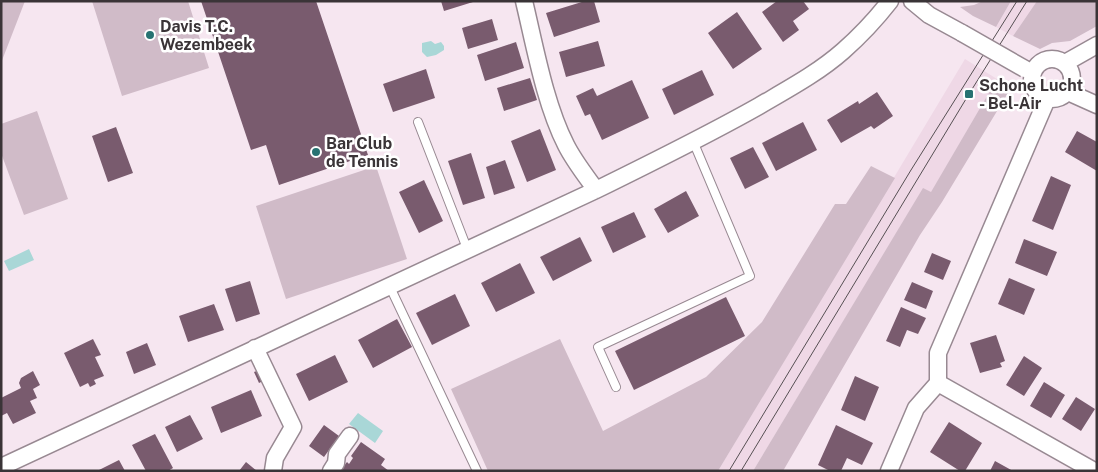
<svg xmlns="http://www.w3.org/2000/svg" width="1098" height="472" viewBox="0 0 1098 472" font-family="'Public Sans',sans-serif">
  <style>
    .built { fill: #efd8e6 }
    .green { fill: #d0bbc8 }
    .water { fill: #a9d7d7 }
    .building { fill: #795b6e }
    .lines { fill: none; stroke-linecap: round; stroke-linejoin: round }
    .lane-casing { stroke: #988992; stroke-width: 10 }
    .street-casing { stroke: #988992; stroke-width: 19 }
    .lane { stroke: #fff; stroke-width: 8 }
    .street { stroke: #fff; stroke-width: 16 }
    .tram { stroke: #564f53; stroke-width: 1 }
    .street-bridge-casing { stroke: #988992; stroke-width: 19; stroke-linecap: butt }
    .street-bridge { stroke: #fff; stroke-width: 16 }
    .poi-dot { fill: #277272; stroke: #fff; stroke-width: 2 }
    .labels { text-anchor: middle; stroke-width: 5; stroke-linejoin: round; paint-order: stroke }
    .poi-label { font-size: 16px; font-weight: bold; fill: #3a3437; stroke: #fff; text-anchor: start }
  </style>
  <rect width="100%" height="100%" fill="#f6e6f0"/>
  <!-- built -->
  <path class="built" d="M1011 1H1037L1013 36 996 27Z
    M965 59 997 79 931 193 923 189 753 471H718Z"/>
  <!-- green -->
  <path class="green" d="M1 1H25L1 63Z
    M92 1H188L209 68 122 96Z
    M983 1H1011L996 27 973 16 960 7 974 5Z
    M1037 1H1097V26L1070 41 1052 43 1040 49 1013 36Z
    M997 79 1011 88 942 202 920 235 783 471H753L923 188 931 192Z
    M37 111 68 199 24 215 1 153V124Z
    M376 166 407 259 286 299 256 206Z
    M871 166 895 178 718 471H488L451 389 560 339 603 431 706 377 762 322 835 204H846Z"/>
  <!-- water -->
  <path class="water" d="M431 41 435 44 441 42 444 46V50L436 55 427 57 422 52V43Z
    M29 249 34 260 9 271 4 261Z
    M358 413 383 431 375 443 349 424Z"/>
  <!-- building -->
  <path class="building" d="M201 1H316L368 155 279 185 266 145 251 150Z
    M441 1H473V2L444 11Z
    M585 1H594L600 22 554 37 546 13Z
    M777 1H803L809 9 793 21 799 30 783 42 762 12Z
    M737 12 762 49 733 69 708 33Z
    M492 19 498 40 468 49 462 28Z
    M598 41 605 66 566 77 559 52Z
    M516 42 524 68 485 81 477 55Z
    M426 69 435 98 393 112 383 84Z
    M702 70 714 95 674 115 662 89Z
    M530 78 537 100 504 111 497 88Z
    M632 80 649 118 602 140 590 114 585 116 576 96 593 88 597 96Z
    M877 92 893 116 874 129 871 126 841 143 827 120 858 101 859 104Z
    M803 122 817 150 776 171 762 143Z
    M116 127 133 173 108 182 92 136Z
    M540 129 556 170 527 182 511 141Z
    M1077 131 1097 142V171L1065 152Z
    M753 147 769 177 745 189 730 158Z
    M471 153 485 198 463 205 448 161Z
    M505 160 515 188 494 195 486 167Z
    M1051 176 1071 185 1053 230 1032 221Z
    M424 180 443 221 419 233 399 192Z
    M686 191 699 216 668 233 654 209Z
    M634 212 646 237 613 253 601 227Z
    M580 237 592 261 553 281 540 257Z
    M1024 239 1057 252 1047 276 1015 263Z
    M932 253 951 261 943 280 924 272Z
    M520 263 535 293 496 312 481 283Z
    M1009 278 1035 289 1024 315 998 304Z
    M250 281 260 314 236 322 225 289Z
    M912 282 933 291 926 309 904 300Z
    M455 294 470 326 432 345 416 313Z
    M726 297 745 336 634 390 615 351Z
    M214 304 224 330 188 342 179 316Z
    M901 307 926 318 918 334 907 330 900 347 886 341Z
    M397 319 412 347 373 368 358 340Z
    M996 335 1005 361 1000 363 1002 367 980 373 970 343Z
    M93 339 101 355 95 357 104 376 94 380 96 384 90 387 88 383 80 387 64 353Z
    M147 343 156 365 134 374 126 352Z
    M335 355 348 382 309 401 296 374Z
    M1024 356 1042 368 1024 396 1006 385Z
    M262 369 267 379 259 383 254 372Z
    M33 371 40 385 33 389 37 398 30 401 36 413 13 424 7 413 1 416V398L21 388 19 383 21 378Z
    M855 376 879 387 865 421 841 410Z
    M1044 382 1065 395 1051 418 1030 406Z
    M251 390 262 416 221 433 211 407Z
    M1076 397 1095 409 1081 431 1062 419Z
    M190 415 203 439 177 452 165 427Z
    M949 422 982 443 965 471H960L930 452Z
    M324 425 339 436 324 457 309 446Z
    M836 425 873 443 862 465 847 458 841 471H830L818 465Z
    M155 434 173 468 168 471H146L132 445Z
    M361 442 385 459 381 465 389 471H340L347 462 349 464 353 458 351 456Z
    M119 460 125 471H97Z
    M995 461 1013 471H990Z
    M246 462 257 471H239Z"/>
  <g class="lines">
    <!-- lane casing -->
    <g class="lane-casing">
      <path id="lane" d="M418 122 468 251
        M390 287 477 471
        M616 387 598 347 750 276 693 141"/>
    </g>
    <!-- street casing -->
    <g class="street-casing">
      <path id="street" d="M524 1C535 47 545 104 566 145 574 161 586 176 596 190
        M912 1 929 15 962 33
        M1032 79a20 20 0 1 1 40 0a20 20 0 1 1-40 0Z
        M1065 63 1097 45
        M1068 92 1097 105
        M255 348 293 427 275 458 273 471
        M938 383 1094 471
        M1 467 596 190C651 163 706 136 759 106 788 89 818 73 843 51 860 36 876 19 890 1
        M331 471 336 463 337 454 350 436
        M889 471 916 408 938 383V353L1047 99"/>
    </g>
    <!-- lane -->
    <use href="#lane" class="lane"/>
    <!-- street -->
    <use href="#street" class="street"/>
    <!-- tram -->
    <path class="tram" d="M729 471 911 170 1017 1
      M741 471 969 94 1027 1"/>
    <!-- street-bridge casing -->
    <g class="street-bridge-casing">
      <path id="street-bridge" d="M962 33 1025 69"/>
    </g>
    <!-- street-bridge -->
    <use href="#street-bridge" class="street-bridge"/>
  </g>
  <!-- markers -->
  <g class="poi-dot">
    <circle cx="150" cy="35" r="5"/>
    <rect x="964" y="89" width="10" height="10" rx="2.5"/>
    <circle cx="316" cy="152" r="5"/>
  </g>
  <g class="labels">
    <!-- poi labels -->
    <g class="poi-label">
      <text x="160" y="32">Davis T.C.<tspan x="160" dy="18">Wezembeek</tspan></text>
      <text x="979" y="91">Schone Lucht<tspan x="979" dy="18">- Bel-Air</tspan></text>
      <text x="326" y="149">Bar Club<tspan x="326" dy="18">de Tennis</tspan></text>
    </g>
  </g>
  <!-- border -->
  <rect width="1098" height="472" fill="none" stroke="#3a3437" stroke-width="5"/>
</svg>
